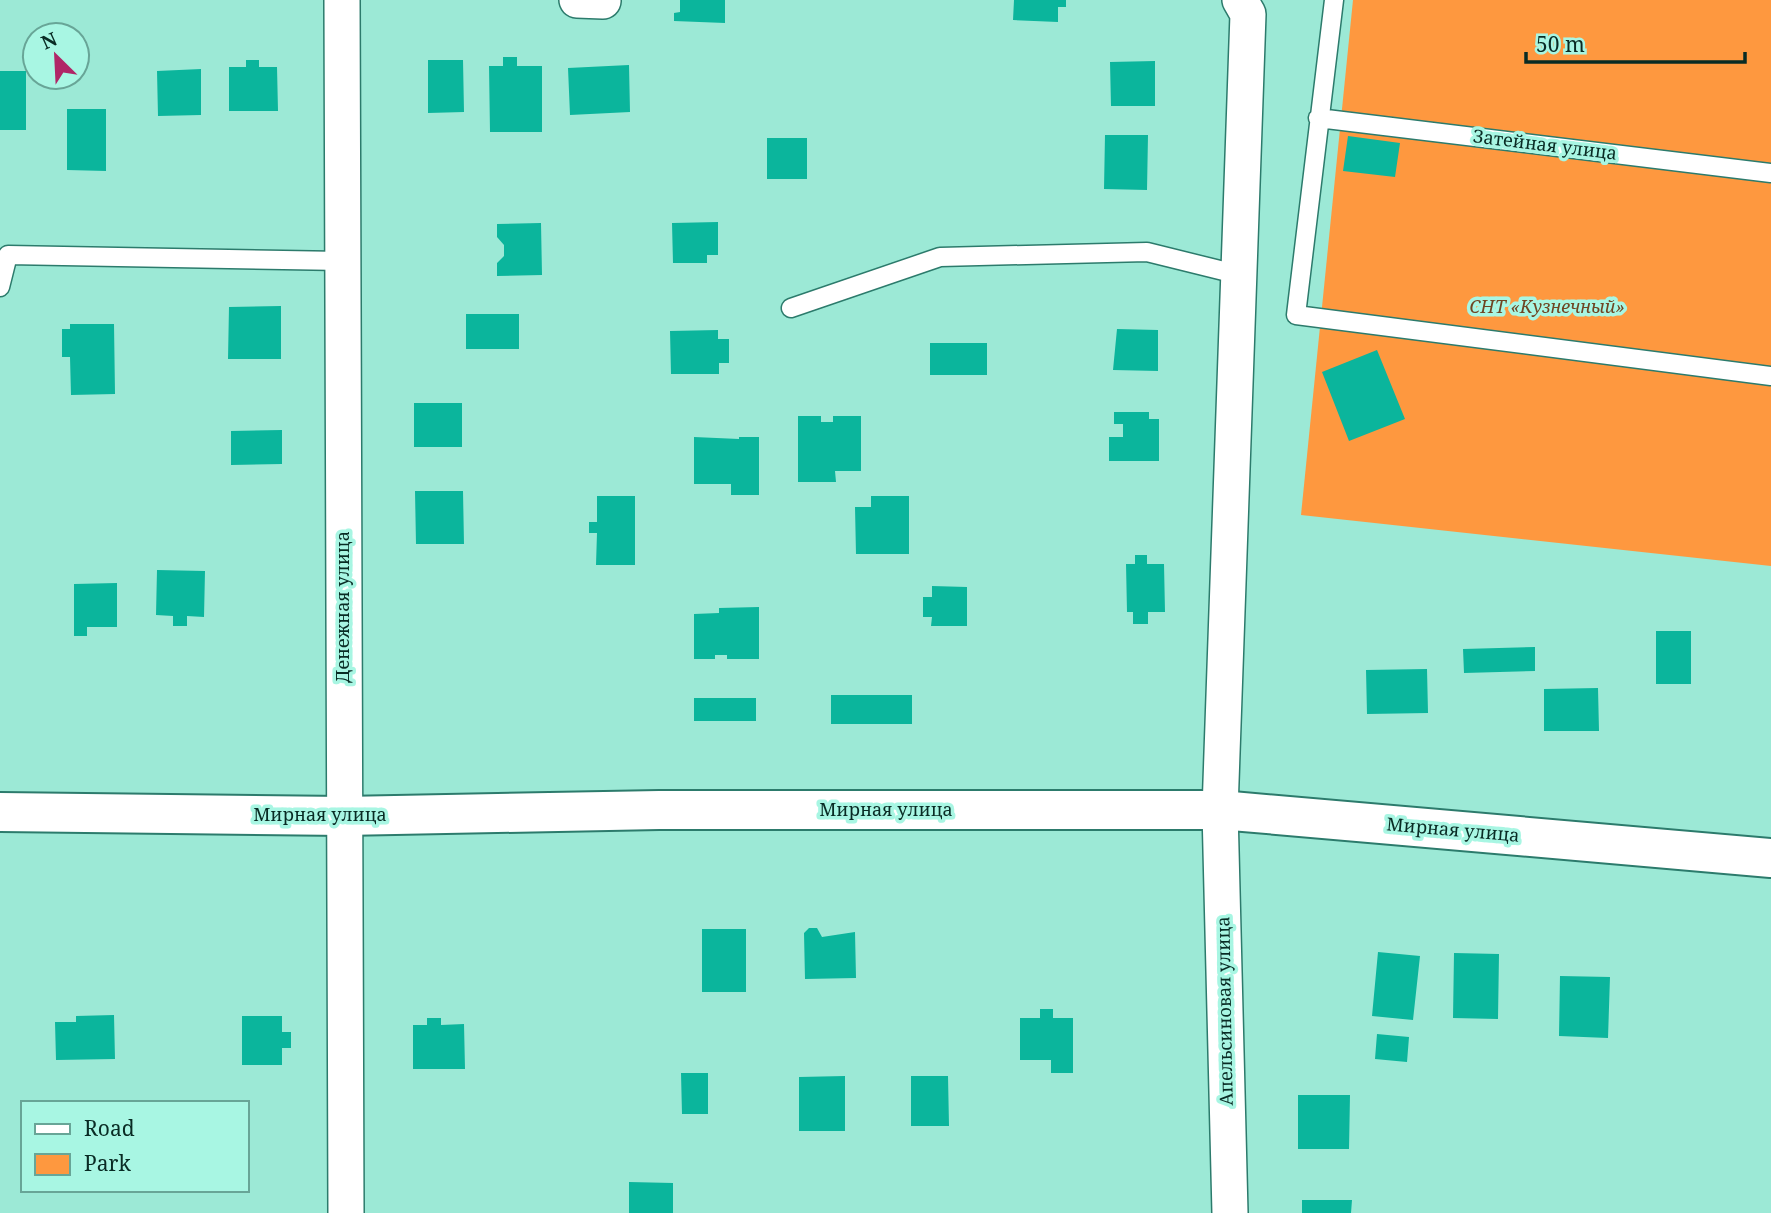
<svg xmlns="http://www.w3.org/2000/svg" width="1771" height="1213" viewBox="0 0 1771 1213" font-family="'Noto Serif',serif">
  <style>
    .green { fill: #fe983f }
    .building { fill: #0bb59c }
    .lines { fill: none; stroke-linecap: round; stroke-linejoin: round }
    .lane-casing { stroke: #2c7b6c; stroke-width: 21 }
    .street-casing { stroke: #2c7b6c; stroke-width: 38 }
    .secondary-casing { stroke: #2c7b6c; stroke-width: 42 }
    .lane { stroke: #fff; stroke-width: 18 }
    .street { stroke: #fff; stroke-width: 35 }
    .secondary { stroke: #fff; stroke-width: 38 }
    .labels { text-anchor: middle; stroke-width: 7; stroke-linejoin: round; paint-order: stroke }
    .street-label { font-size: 18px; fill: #092b24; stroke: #a8f6e3 }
    .park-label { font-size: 18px; font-style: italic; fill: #6f4523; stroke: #a8f6e3 }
  </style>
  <rect width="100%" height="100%" fill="#9ce9d6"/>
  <!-- green -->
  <path class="green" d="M1353 0H1771V566L1301 515Z"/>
  <!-- building -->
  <path class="building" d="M680 0H725V23L674 21V13L680 12Z
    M1014 0H1066V7H1058V22L1013 20Z
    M503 57H517V66H542V132H490L489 66H503Z
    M246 60H259V67H277L278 111H229V67H246Z
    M428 60H463L464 112 428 113Z
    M1155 61V106H1111L1110 62Z
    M629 65 630 112 570 115 568 68Z
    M201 69V115L158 116 157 71Z
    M0 71H26V130H0Z
    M67 109H106V171L67 170Z
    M1105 135H1148L1147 190 1104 189Z
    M1348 136 1400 143 1395 177 1343 171Z
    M767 138H807V179H767Z
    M718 222V255H707V263H673L672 223Z
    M541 223 542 275 497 276V263L504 256V245L497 237V224Z
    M281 306V359H228L229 307Z
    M466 314H519V349H466Z
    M70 324H114L115 394 71 395 70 357H62V329H70Z
    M1117 329 1158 330V371L1113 370Z
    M718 330V339H729V363H719V374H671L670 331Z
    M930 343H987V375H930Z
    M1377 350 1405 419 1349 441 1322 372Z
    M414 403H462V447H414Z
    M1114 412H1149V419H1159V461H1109V437H1123V424H1114Z
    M798 416H821V422H833V416H861V471H835L836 482H798Z
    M282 430V464L231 465V431Z
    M694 437 739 439V437H759V495H731V484H694Z
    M415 491H463L464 544H416Z
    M597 496H635V565H596L597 533H589V522H597Z
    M871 496H909V554H856L855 507H871Z
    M1135 555H1147V564H1164L1165 612H1148V624H1133V612H1127L1126 564H1135Z
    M157 570 205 571 204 617 187 616V626H173V616L156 615Z
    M117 583V627H87V636H74V584Z
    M932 586 967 587V626H931L932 617H923V597H932Z
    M759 607V659H727V655H715V659H694V614L719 613V608Z
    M1656 631H1691V684H1656Z
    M1535 647V671L1464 673 1463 649Z
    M1427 669 1428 713 1367 714 1366 670Z
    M1598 688 1599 731H1544V689Z
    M831 695H912V724H831Z
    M694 698H756V721H694Z
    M809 928H817L822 937 855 932 856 978 805 979 804 933Z
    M702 929H746V992H702Z
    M1378 952 1420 956 1413 1020 1372 1016Z
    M1454 953 1499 954 1498 1019 1453 1018Z
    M1560 976 1610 977 1608 1038 1559 1036Z
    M1040 1009H1053V1018H1073V1073H1051V1060H1020V1018H1040Z
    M114 1015 115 1059 56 1060 55 1022H76V1016Z
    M242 1016H282V1032H291V1048H282V1065H242Z
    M427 1018H441V1025L464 1024 465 1069H413V1025H427Z
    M1377 1034 1409 1037 1407 1062 1375 1059Z
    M681 1073H708V1114H682Z
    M845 1076V1131H799V1077Z
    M911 1076H948L949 1126H911Z
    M1298 1095H1350L1349 1149H1298Z
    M629 1182 673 1183V1213H629Z
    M1302 1200H1352L1351 1213H1302Z"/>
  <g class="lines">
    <!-- lane casing -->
    <g class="lane-casing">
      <path id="lane" d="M1334 0 1296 315 1771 376
        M1318 118 1771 173
        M0 287 8 255 342 261
        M791 308 940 257 1147 252 1240 275"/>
    </g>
    <!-- street casing -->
    <g class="street-casing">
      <path id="street" d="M342 0 346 1213
        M577 0 603 1
        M1230 1213 1220 810 1248 14 1240 0"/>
    </g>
    <!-- secondary casing -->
    <g class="secondary-casing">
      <path id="secondary" d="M0 812 344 816 659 810H1220L1771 858"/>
    </g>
    <!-- lane -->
    <use href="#lane" class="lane"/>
    <!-- street -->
    <use href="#street" class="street"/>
    <!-- secondary -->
    <use href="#secondary" class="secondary"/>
  </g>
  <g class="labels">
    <!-- street labels -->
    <g class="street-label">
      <text transform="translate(1545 145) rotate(7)" y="6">Затейная улица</text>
      <text transform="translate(343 607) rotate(-90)" y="6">Денежная улица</text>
      <text x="886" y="816">Мирная улица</text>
      <text x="320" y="821">Мирная улица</text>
      <text transform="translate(1453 830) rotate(5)" y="6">Мирная улица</text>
      <text transform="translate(1225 1011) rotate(-91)" y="6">Апельсиновая улица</text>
    </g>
    <!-- park labels -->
    <g class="park-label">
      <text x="1547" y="313">СНТ «Кузнечный»</text>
    </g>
  </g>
  <!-- legend -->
  <rect x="21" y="1101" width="228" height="91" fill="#a8f6e3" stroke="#68a597" stroke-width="2"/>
  <rect x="35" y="1124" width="35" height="10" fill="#ffffff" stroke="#68a597" stroke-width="2"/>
  <text x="84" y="1136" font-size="21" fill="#092b24">Road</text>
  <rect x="35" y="1154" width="35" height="21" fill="#fe983f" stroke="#68a597" stroke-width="2"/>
  <text x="84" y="1171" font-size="21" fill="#092b24">Park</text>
  <!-- north arrow -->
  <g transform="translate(56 56) rotate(336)"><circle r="33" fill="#a8f6e3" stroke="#68a597" stroke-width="2"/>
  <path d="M0-5L12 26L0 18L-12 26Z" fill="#b02667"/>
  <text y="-10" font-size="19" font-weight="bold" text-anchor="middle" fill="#092b24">N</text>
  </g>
  <!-- scale -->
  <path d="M1526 52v10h219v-10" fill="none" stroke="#092b24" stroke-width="3.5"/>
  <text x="1536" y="52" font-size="21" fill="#092b24" stroke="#a8f6e3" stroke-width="5" paint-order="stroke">50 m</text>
</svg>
